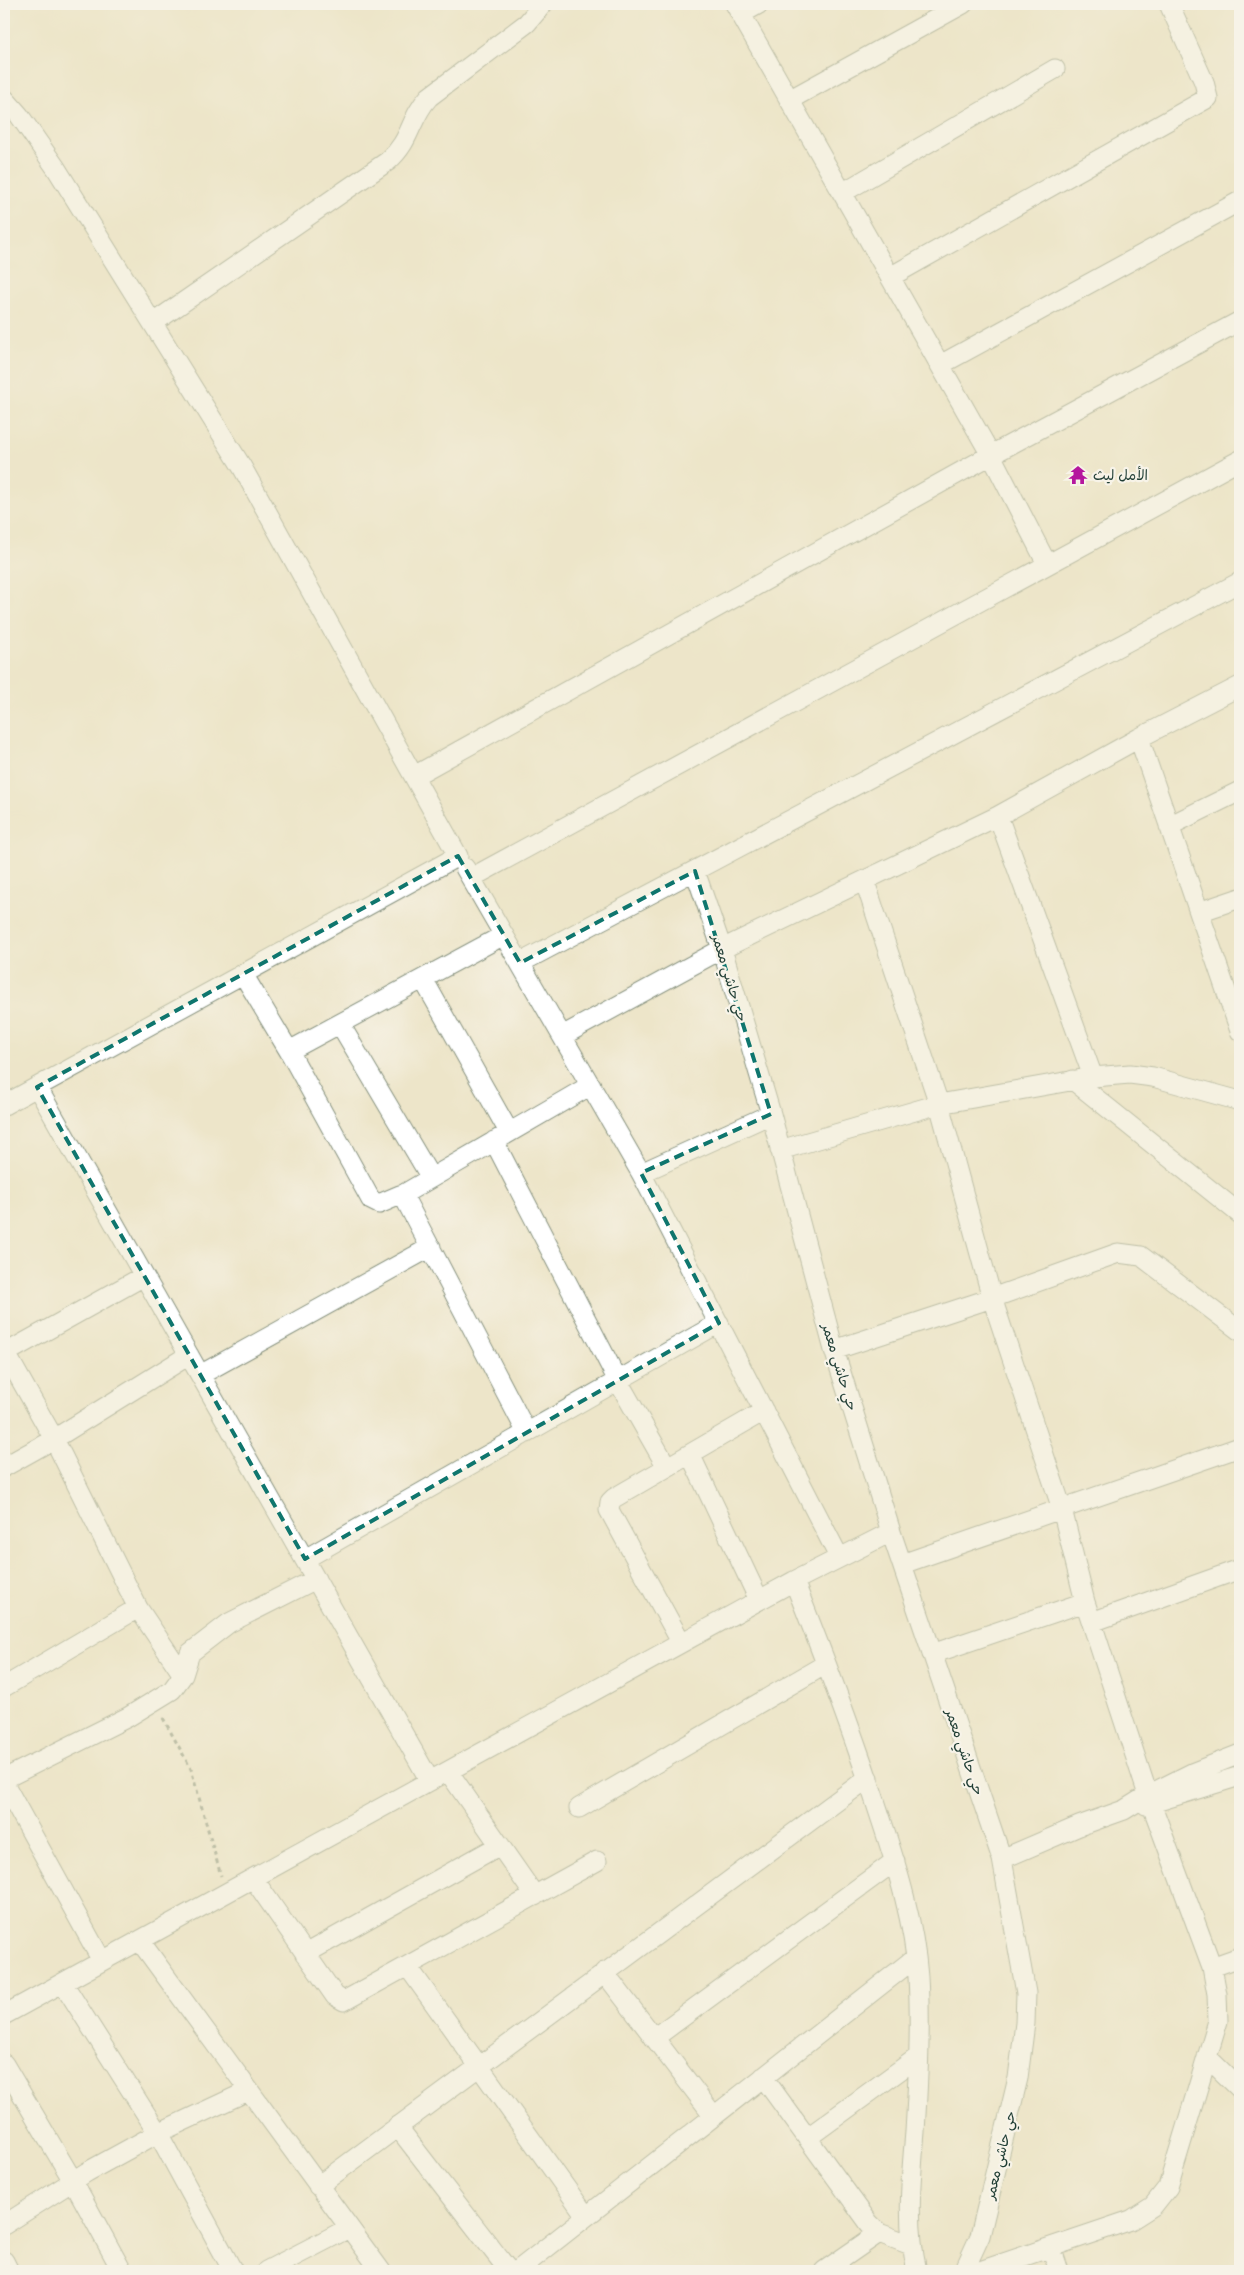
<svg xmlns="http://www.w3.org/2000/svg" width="1244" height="2275" viewBox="0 0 1244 2275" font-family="'Balsamiq Sans','Playpen Sans Arabic',sans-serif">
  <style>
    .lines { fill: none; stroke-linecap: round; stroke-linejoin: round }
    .street-casing { stroke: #86917e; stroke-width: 21 }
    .path { stroke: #86917e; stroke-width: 3; stroke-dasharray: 4 4; stroke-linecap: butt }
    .street { stroke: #fff; stroke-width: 19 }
    .marked { fill: none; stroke: #0f766e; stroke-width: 4; stroke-dasharray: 10 6; stroke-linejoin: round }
    .labels { text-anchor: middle; stroke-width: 4.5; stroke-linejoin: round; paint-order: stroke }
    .poi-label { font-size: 14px; fill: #1f3d34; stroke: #f7f3e8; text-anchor: start }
    .street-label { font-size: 14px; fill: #1f3d34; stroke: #f7f3e8 }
  </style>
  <rect width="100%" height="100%" fill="#f7f3e8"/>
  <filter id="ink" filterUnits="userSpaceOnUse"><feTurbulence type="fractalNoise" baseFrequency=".02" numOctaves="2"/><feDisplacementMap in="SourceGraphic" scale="10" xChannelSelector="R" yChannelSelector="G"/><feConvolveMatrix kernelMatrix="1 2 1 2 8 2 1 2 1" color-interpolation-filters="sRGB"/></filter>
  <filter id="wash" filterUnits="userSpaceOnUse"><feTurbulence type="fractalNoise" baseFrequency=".0096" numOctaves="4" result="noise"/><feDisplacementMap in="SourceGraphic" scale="20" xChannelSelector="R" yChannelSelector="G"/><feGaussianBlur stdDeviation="1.12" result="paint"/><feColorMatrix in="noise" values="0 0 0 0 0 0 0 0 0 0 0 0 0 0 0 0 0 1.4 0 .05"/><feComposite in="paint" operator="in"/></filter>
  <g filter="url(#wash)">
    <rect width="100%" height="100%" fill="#ede5c9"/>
  </g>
  <g filter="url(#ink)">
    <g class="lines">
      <!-- street casing -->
      <g class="street-casing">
        <path id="street" d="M735 4 991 455 1047 564
          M741 14 759 4
          M4 98 19 115 56 168 242 467 458 856 4 1105
          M789 100 963 4
          M842 193 1055 69
          M890 277 1208 98 1204 82 1169 4
          M153 323 388 161C412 140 409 119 429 97L527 23 543 4
          M940 365 1240 201
          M1139 738 1240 1031
          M414 776 991 455 1240 321
          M998 816 1093 1077
          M1169 826 1240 791
          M465 868 641 1173 839 1557
          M695 871 722 949 771 1114 834 1350 891 1532 1002 1859
          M471 878 1240 460
          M865 882 939 1104 992 1298 1062 1509 1085 1602 1148 1795 1212 1967 1217 1994 1218 2021 1168 2187 1153 2206 1131 2220 980 2271
          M1199 912 1240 898
          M520 963 1240 582
          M243 974 289 1051 371 1200 379 1204 400 1195 406 1201 527 1433
          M423 979 509 1132
          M340 1024 431 1178
          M562 1036 722 949 998 816 1139 738 1240 686
          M289 1051 504 935
          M1073 1080 1240 1214
          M37 1087 430 1781
          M494 1141 618 1381 667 1467
          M780 1150 939 1104 1093 1077 1130 1074 1153 1077 1240 1101
          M641 1173 771 1114
          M402 1195 591 1085
          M4 1350 54 1439 189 1355
          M834 1350 992 1298 1118 1253 1141 1256 1240 1331
          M4 1354 144 1276
          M200 1375 431 1247
          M690 1454 759 1600
          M4 1467 54 1439 138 1608 4 1687
          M305 1559 719 1323
          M902 1564 1240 1447
          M794 1581C825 1659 855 1738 881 1819 898 1870 914 1923 918 1977 921 2028 918 2081 915 2132 911 2179 906 2225 917 2271
          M138 1608 183 1675
          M1092 1622 1240 1569
          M681 1642 609 1510 610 1502 614 1498 764 1411
          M932 1654 1085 1602
          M448 1771 535 1896
          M4 1779 128 1717 172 1690 183 1675 190 1653 229 1623 316 1579
          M4 1783 102 1961
          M1146 1805 1240 1776
          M579 1808 826 1664
          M253 1878 335 1996 344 2001 597 1861
          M140 1941 381 2271
          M305 1954 500 1845
          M408 1967 586 2216
          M1212 1967 1240 1957
          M604 1972 714 2116
          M63 1983 158 2133 233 2271
          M4 2015 794 1581 891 1532
          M654 2038 895 1861
          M1207 2057 1240 2089
          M4 2064 73 2181 122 2271
          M763 2077 869 2223 879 2233 911 2245
          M397 2126 509 2271
          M807 2138 918 2057
          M318 2186 868 1778
          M4 2225 87 2172 158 2133 248 2091
          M1051 2247 1059 2271
          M4 2261 9 2271
          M266 2271 349 2228
          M517 2271 915 1958
          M824 2271 879 2233
          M964 2271 980 2236 1018 2078 1025 2023 1026 1993 1002 1859 1079 1826 1124 1810 1148 1795 1194 1772 1240 1754"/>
      </g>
      <!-- path -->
      <path class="path" d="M163 1718 191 1769 221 1876"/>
      <!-- street -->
      <use href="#street" class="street"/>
    </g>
  </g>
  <!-- marked area -->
  <path d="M0 0H1244V2275H0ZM458 856 520 963 695 871 771 1114 641 1173 719 1323 305 1559 37 1087Z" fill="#ede5c9" fill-opacity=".55" fill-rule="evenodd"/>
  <path class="marked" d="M458 856 520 963 695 871 771 1114 641 1173 719 1323 305 1559 37 1087Z"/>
  <!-- icons -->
  <defs>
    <g id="temple-bare" transform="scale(1.5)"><path d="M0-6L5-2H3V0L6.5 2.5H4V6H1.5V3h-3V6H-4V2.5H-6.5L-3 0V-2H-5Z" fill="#b5179e" stroke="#f7f3e8" stroke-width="2.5" paint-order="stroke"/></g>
  </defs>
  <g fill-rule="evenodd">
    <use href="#temple-bare" x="1078" y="475"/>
  </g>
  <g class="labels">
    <!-- poi labels -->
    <g class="poi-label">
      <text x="1093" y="480">الأمل ليث</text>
    </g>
    <!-- street labels -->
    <g class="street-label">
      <text transform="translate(730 978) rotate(73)" y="5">حي حاشي معمر</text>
      <text transform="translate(840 1367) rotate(73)" y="5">حي حاشي معمر</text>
      <text transform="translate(965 1752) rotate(71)" y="5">حي حاشي معمر</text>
      <text transform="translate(1000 2155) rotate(-76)" y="5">حي حاشي معمر</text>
    </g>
  </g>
  <!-- margin -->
  <rect width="1244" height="2275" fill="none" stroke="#f7f3e8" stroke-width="20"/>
</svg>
